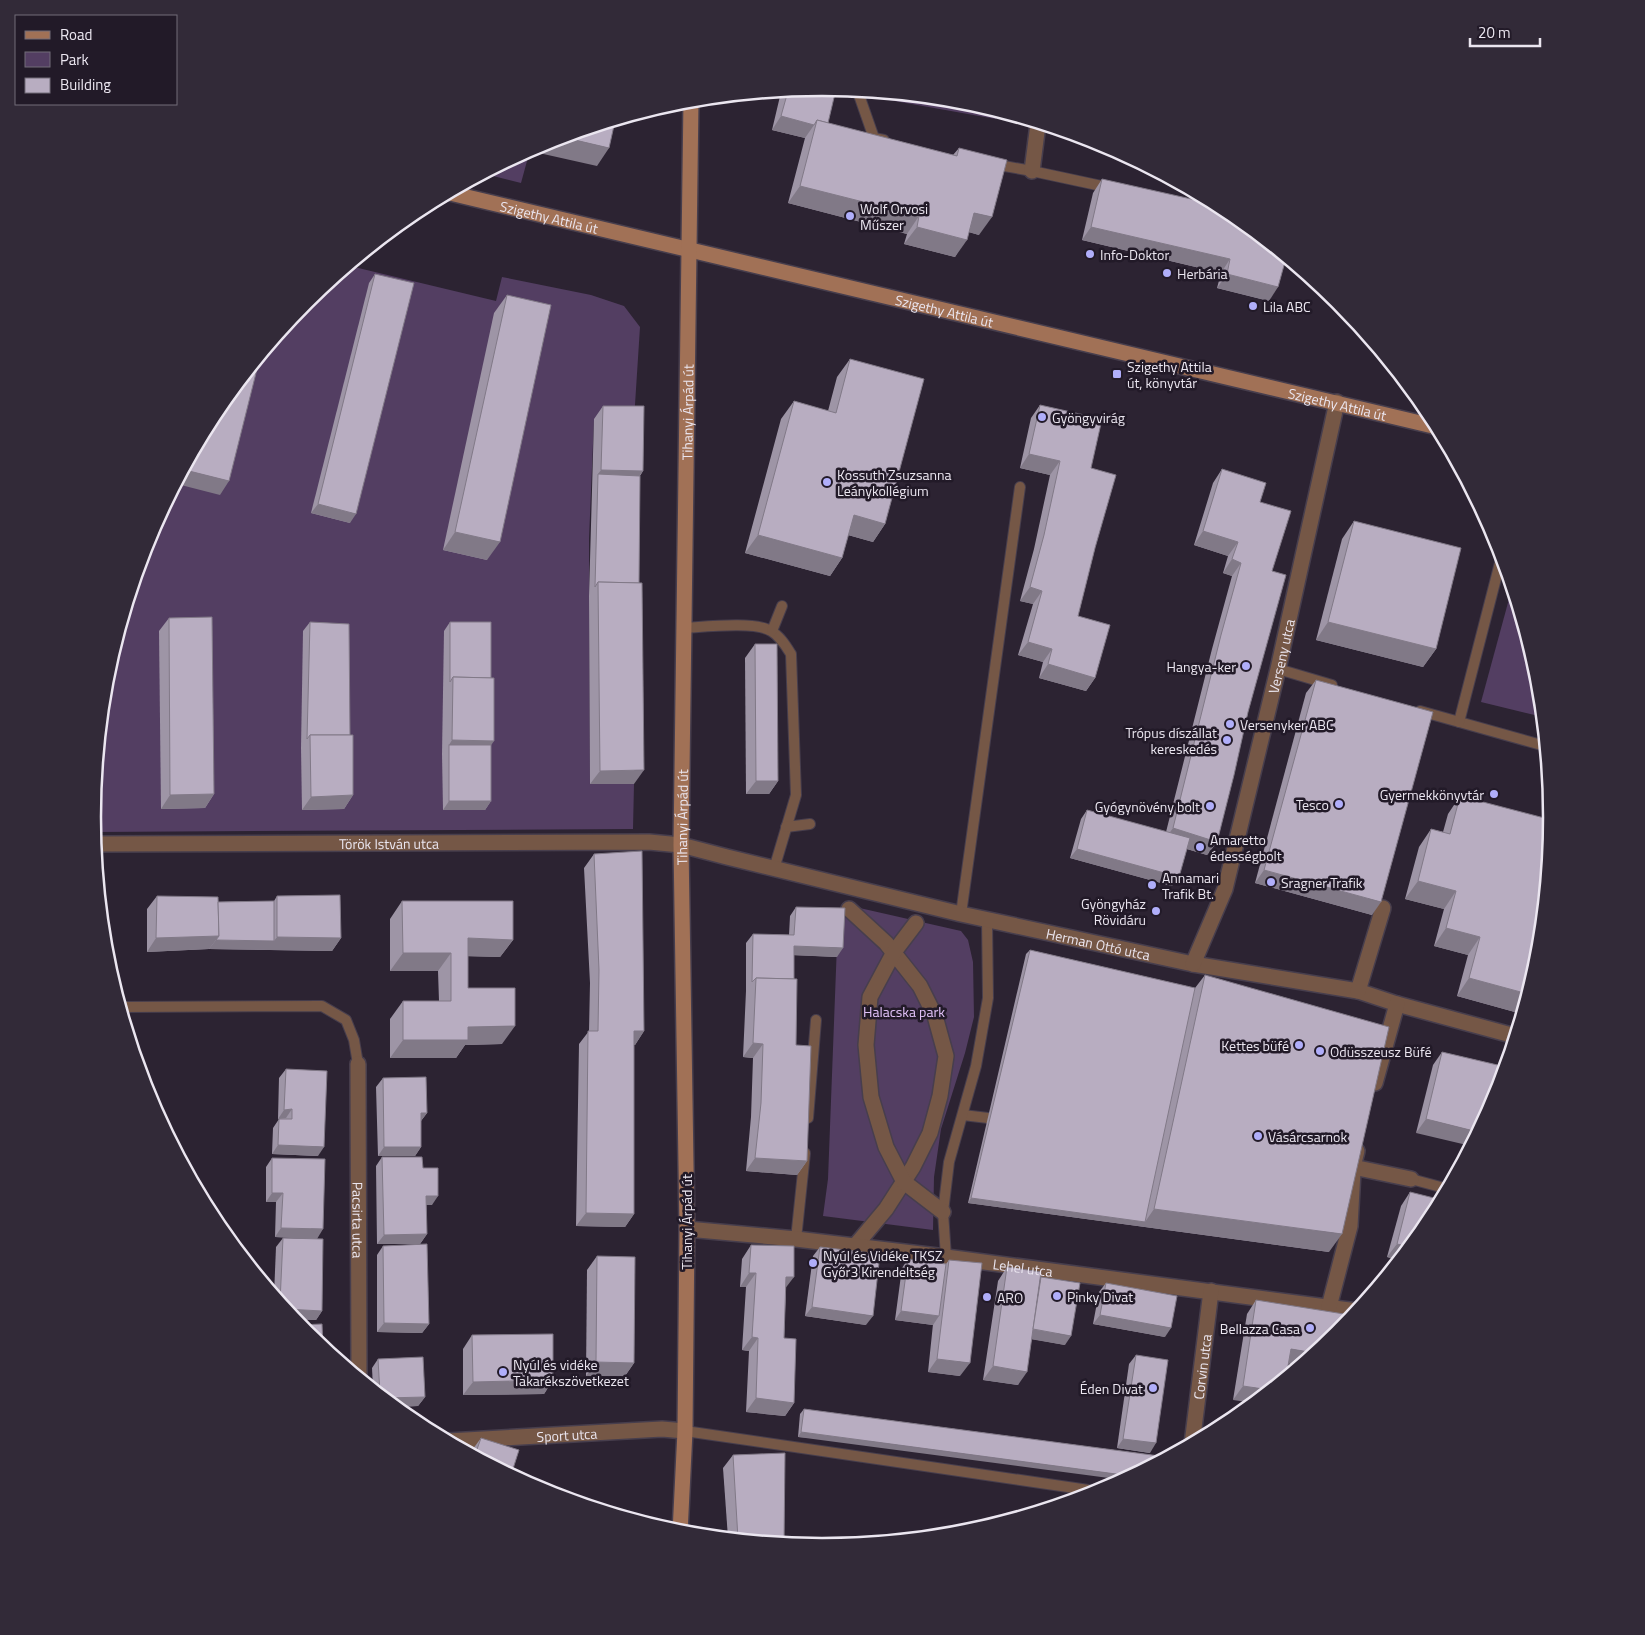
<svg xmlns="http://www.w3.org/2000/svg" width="1645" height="1635" viewBox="0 0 1645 1635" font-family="'Titillium Web',sans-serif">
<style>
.green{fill:#533e62}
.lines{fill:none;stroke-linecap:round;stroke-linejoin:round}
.lane-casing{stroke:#473e4d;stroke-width:12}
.street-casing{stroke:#473e4d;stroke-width:18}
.secondary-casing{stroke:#473e4d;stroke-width:18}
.lane{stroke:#755746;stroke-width:10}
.street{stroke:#755746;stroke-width:15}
.secondary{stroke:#a17156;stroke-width:15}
.wall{fill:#9e95a6}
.shaded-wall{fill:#817987}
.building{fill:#b8adc1;stroke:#817987}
.poi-dot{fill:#b0aefa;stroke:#221a28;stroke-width:2}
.labels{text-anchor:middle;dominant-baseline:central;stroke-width:5;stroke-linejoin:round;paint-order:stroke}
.poi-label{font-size:14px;fill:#ebe6f0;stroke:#221a28;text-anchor:start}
.street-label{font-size:14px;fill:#ebe6f0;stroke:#221a28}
.park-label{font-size:14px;fill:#e2c2f9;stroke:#221a28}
.rim{fill:none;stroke:#ebe6f0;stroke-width:2.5}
</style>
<rect width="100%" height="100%" fill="#2c2332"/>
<g class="green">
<polygon points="889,94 965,102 997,111 996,119 889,100"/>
<polygon points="530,150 521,183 485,174"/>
<polygon points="350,266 496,301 502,277 591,295 624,306 640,327 634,420 594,420 589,539 590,784 634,784 633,829 94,832 93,817 107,675 148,538 216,412 307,301"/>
<polygon points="1512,588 1539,675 1543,717 1481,702"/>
<polygon points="842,904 961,931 968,940 973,962 974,1017 965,1053 941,1129 934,1177 933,1230 823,1216 828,1179 838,918"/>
</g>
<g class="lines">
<defs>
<g id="lane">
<polyline points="860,91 859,95 874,138 884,140"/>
<polyline points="993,164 1032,171 1111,188"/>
<path d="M683,628C703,627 756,621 771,631C780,636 786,646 791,654L796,795L774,869"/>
<polyline points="772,631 782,606"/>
<polyline points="1278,669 1332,685"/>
<polyline points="1420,711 1545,746"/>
<polyline points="1459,722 1502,555"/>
<polyline points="786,827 810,824"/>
<polyline points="961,914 1020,487"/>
<polyline points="121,1007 322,1006 346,1020 354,1040 358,1064"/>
<polyline points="963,1115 988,1118"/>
<polyline points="808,1118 816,1020"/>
<polyline points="1411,1179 1448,1189"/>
<polyline points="796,1239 805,1153"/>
<polyline points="946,1257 943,1212 949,1162 976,1066 988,998 987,919"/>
<polyline points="685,1431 1102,1492"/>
</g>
<g id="street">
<polyline points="1032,171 1038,124"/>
<path id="s1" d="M95,844L649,842L681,845L727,857L961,914L1193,964L1358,991L1397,1004L1515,1036"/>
<polyline points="849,909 886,943 920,986 935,1016 946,1056 940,1096 930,1133 913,1167 886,1209 855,1246"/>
<polyline points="916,923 894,952 870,997 866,1045 871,1097 886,1147 904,1182 943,1212"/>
<path id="s2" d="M1193,964L1225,889L1278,669L1337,402"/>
<polyline points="1358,991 1383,908"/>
<path id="s3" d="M358,1064L359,1377"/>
<polyline points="1375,1083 1397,1004"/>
<polyline points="1357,1151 1353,1167 1411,1179"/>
<path id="s4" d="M687,1229L796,1239L946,1257L1357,1311"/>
<polyline points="1329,1307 1350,1226 1353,1171"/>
<path id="s5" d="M448,1441L662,1429L685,1431"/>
<path id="s6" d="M1192,1444L1211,1291"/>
</g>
<g id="secondary">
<path id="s7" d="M450,193L1437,427"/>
<path id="s8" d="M680,1533L685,1431L687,1229L681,845L691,100"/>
</g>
</defs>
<use href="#lane" class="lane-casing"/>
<use href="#street" class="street-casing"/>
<use href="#secondary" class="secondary-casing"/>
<use href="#lane" class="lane"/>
<use href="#street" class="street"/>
<use href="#secondary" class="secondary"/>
</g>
<g class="wall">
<polygon points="823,88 828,123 953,155 959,148 979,235 969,232 955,257 904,244 907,234 788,203 805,138 772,130 781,92"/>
<polygon points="1102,179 1285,262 1269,301 1217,288 1221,273 1082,240 1093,193"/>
<polygon points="375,274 350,523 311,513 369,283"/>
<polygon points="507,295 487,560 443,550 494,313"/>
<polygon points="850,359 885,524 873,542 848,535 842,558 830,576 745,553 781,419 794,401 828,411 837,377"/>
<polygon points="1040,405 1091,468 1095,548 1078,616 1095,678 1086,691 1039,678 1043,662 1018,655 1033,604 1020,601 1034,549 1050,475 1020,468 1031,418"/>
<polygon points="603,406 643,471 640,476 634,784 590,784 589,596 594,419"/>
<polygon points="1222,469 1260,502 1272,571 1248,712 1217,842 1207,855 1187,849 1172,886 1070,858 1081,819 1087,810 1166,832 1212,649 1232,576 1223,573 1228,556 1194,545 1213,483"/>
<polygon points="1354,521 1436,649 1423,667 1316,640 1342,539"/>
<polygon points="169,618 214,794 205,808 161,809 159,631"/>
<polygon points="310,622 350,735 353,795 344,809 302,810 301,748 303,631"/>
<polygon points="450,622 491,678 491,801 485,810 443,810 442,754 444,631"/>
<polygon points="755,644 778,781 769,794 746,794 745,658"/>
<polygon points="1316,680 1372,915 1255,883 1306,693"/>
<polygon points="1460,796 1541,902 1538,960 1522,1014 1457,996 1468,955 1434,946 1444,909 1405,899 1419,847 1431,829 1443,832 1448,814"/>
<polygon points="594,854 644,1031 635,1045 634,1045 634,1214 625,1227 576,1226 579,1044 589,1031 590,983 584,868"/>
<polygon points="157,896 218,902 274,901 277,896 341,938 332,951 209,949 147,952 147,909"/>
<polygon points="402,901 513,940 500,957 468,956 468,988 502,1044 465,1045 456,1058 390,1058 390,1019 403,1001 439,1001 438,971 390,971 390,919"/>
<polygon points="796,907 837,957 794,955 794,979 796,1045 807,1161 797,1175 746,1171 751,1117 753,1058 743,1057 746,991 746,943 753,934 789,935 790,916"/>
<polygon points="1030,950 1195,988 1205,975 1329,1252 968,1203 1026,954"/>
<polygon points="1442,1052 1506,1067 1416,1133 1433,1065"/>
<polygon points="286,1069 318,1156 272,1154 273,1128 279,1119 278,1119 279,1078"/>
<polygon points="383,1078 427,1113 421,1121 421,1147 415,1156 378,1156 376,1087"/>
<polygon points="382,1157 423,1168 432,1205 426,1205 427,1234 420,1244 377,1244 376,1166"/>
<polygon points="272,1158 317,1239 275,1237 276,1202 266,1202 266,1167"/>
<polygon points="1410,1192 1429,1223 1399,1260 1387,1257 1401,1206"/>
<polygon points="283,1238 322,1311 316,1320 294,1319 274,1295 276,1247"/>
<polygon points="751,1245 786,1288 784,1338 794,1403 785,1416 746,1412 749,1351 742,1350 746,1287 740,1287 742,1259"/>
<polygon points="383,1246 429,1324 422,1333 377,1332 377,1255"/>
<polygon points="820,1247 866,1325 805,1316 813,1256"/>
<polygon points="597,1256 634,1363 625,1376 586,1376 587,1270"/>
<polygon points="908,1259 946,1264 949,1260 960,1376 928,1372 933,1324 933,1325 895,1320 902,1268"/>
<polygon points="1007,1267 1065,1345 1032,1339 1018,1385 983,1380 998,1281"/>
<polygon points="1106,1283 1165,1337 1093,1324 1099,1292"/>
<polygon points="1256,1300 1288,1364 1233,1400 1247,1314"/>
<polygon points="472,1335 553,1380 544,1394 463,1395 463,1349"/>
<polygon points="1136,1355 1150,1453 1117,1448 1129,1364"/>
<polygon points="378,1359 425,1397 418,1406 395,1407 373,1388 372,1368"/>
<polygon points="804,1409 1167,1457 798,1437 800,1414"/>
<polygon points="1238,1409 1246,1410 1231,1422 1231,1418"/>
<polygon points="481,1438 511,1475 470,1453"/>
<polygon points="733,1455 784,1544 728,1538 723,1468"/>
</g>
<g class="shaded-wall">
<polygon points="781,116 814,125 805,138 772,130"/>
<polygon points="562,137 609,148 597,166 530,151 543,143"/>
<polygon points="800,186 919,216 907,234 788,203"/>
<polygon points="974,213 992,217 979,235 961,230"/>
<polygon points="917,227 967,240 955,257 904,244"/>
<polygon points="1091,227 1230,259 1221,273 1082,240"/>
<polygon points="1283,255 1293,264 1279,260"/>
<polygon points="1227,274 1278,287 1269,301 1217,288"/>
<polygon points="1029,454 1060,461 1050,475 1020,468"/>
<polygon points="185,470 229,481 220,495 177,484"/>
<polygon points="601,470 643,471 633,485 598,474"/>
<polygon points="318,504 356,514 350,523 311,513"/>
<polygon points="854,515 885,524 873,542 841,533"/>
<polygon points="1203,531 1238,542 1228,556 1194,545"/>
<polygon points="455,532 500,542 487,560 443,550"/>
<polygon points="758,535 842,558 830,576 745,553"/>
<polygon points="1232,559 1241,563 1232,576 1223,573"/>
<polygon points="1030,587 1042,591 1033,604 1020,601"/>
<polygon points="1328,622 1436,649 1423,667 1316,640"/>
<polygon points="1028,642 1052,649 1043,662 1018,655"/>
<polygon points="1048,664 1095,678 1086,691 1039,678"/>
<polygon points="452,740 494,741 485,754 449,745"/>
<polygon points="644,770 634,784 590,784 600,771"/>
<polygon points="756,781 778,781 769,794 746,794"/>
<polygon points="214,794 205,808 161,809 170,795"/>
<polygon points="353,795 344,809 302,810 311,797"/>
<polygon points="449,801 491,801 485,810 443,810"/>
<polygon points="1173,828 1217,842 1207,855 1163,842"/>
<polygon points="1077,849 1179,877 1172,886 1070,858"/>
<polygon points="1264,870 1381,902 1372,915 1255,883"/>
<polygon points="1418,881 1456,891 1444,909 1405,899"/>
<polygon points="1446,928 1480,937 1468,955 1434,946"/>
<polygon points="219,936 209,949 147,952 156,938"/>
<polygon points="277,937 341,938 332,951 209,949 216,940 274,941"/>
<polygon points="468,938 513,940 500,957 455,956"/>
<polygon points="794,946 843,948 837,957 788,955"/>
<polygon points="403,953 451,953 438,971 390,971"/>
<polygon points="1469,978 1528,994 1522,1014 1457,996"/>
<polygon points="515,1026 502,1044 465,1045 456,1058 390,1058 403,1040 468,1027"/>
<polygon points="634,1031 644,1031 635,1045 624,1045"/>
<polygon points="753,1043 763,1044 753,1058 743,1057"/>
<polygon points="292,1109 286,1118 278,1119 284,1110"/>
<polygon points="421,1113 427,1113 420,1122"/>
<polygon points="1426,1119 1478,1132 1471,1146 1416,1133"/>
<polygon points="278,1145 324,1147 318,1156 272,1154"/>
<polygon points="384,1147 421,1147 415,1156 378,1156"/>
<polygon points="755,1158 807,1161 797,1175 746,1171"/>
<polygon points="272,1193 283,1193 276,1202 266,1202"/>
<polygon points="426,1196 438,1196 432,1205 420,1205"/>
<polygon points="971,1198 1145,1222 1154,1209 1342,1234 1329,1252 968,1203"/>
<polygon points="586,1213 634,1214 625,1227 576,1226"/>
<polygon points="281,1228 323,1229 317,1239 275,1237"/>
<polygon points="427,1234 420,1244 377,1244 384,1235"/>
<polygon points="1397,1244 1410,1247 1399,1260 1387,1257"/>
<polygon points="749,1273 756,1273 746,1287 740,1287"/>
<polygon points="786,1277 794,1277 784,1290"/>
<polygon points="812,1307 873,1316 866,1325 805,1316"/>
<polygon points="286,1309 322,1311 316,1320 294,1319"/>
<polygon points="901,1311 939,1316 933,1325 895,1320"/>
<polygon points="1100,1315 1171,1328 1165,1337 1093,1324"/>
<polygon points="384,1323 429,1324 422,1333 377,1332"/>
<polygon points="1031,1329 1071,1336 1065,1345 1024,1338"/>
<polygon points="752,1337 758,1338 749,1351 742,1350"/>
<polygon points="1291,1349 1315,1353 1300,1366 1281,1362"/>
<polygon points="937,1359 970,1363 960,1376 928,1372"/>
<polygon points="596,1362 634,1363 625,1376 586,1376"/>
<polygon points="993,1366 1027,1372 1018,1385 983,1380"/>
<polygon points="553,1380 544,1394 463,1395 473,1382"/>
<polygon points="1243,1386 1270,1390 1254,1403 1233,1400"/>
<polygon points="425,1397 418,1406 395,1407 385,1398"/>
<polygon points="756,1398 794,1403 785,1416 746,1412"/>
<polygon points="801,1432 1131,1476 1124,1480 798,1437"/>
<polygon points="1123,1439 1156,1443 1150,1453 1117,1448"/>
</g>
<g class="building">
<polygon points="823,88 836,89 828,123 817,120 814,125 781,116 788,91"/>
<polygon points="817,120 957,156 959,148 1007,160 992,217 974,213 967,240 917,227 919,216 800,186"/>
<polygon points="615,121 609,148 562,137"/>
<polygon points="1102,179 1218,205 1228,211 1286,258 1278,287 1227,274 1230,259 1091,227"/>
<polygon points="375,274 414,283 356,514 318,504"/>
<polygon points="507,295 551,305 500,542 455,532"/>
<polygon points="850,359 924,379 885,524 854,515 842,558 758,535 794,401 836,413"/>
<polygon points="257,361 259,361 229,481 185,470 216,412"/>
<polygon points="1040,405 1102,419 1091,468 1116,475 1095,548 1078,616 1110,625 1095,678 1048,664 1052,649 1028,642 1042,591 1030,587 1044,535 1060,461 1029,454"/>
<polygon points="603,406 644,406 643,471 601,470"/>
<polygon points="1222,469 1266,483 1260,502 1291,511 1272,571 1286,575 1248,712 1234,775 1217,842 1173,828 1221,635 1241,563 1232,559 1238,542 1203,531"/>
<polygon points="598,474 640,476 639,583 598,582 595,587"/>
<polygon points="1354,521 1461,548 1436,649 1328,622"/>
<polygon points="598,582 642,583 644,770 600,771"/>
<polygon points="212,617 214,794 170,795 169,618"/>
<polygon points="310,622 349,624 350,735 310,735 307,739"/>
<polygon points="450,622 491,622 491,678 453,677 450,682"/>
<polygon points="755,644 777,644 778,781 756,781"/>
<polygon points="453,677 494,678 494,741 452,740"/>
<polygon points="1316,680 1433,712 1381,902 1264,870"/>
<polygon points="310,735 353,735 353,795 311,797"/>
<rect x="449" y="745" width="42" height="56"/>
<polygon points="1460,796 1552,820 1546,883 1541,902 1544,903 1538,960 1528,994 1469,978 1480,937 1446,928 1456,891 1418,881 1431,829 1450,834"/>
<polygon points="1087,810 1190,838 1179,877 1077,849"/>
<polygon points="642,851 644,1031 634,1031 634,1214 586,1213 588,1031 598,1031 599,970 594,854"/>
<polygon points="340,895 341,938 277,937 277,896"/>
<polygon points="157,896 218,897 219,936 156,938"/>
<polygon points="274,901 274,941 216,940 219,936 218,902"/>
<polygon points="402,901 513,901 513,940 468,938 468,988 515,988 515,1026 468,1027 468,1040 403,1040 403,1001 451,1001 451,953 403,953"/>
<polygon points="796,907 845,908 843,948 794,946 794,979 756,978 752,982 753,934 794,935"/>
<polygon points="1030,950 1195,988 1145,1222 971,1198"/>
<polygon points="1205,975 1389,1027 1342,1234 1154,1209"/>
<polygon points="756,978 797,979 796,1045 811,1046 807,1161 755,1158 761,1103 763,1044 753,1043"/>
<polygon points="1442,1052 1506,1067 1497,1097 1478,1132 1426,1119"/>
<polygon points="286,1069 327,1071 324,1147 278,1145 279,1119 292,1119 292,1109 284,1110"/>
<polygon points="426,1077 427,1113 421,1113 421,1147 384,1147 383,1078"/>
<polygon points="382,1157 422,1157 423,1168 438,1168 438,1196 426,1196 427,1234 384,1235"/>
<polygon points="272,1158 325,1159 323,1229 281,1228 283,1193 272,1193"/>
<polygon points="1410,1192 1442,1200 1429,1223 1410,1247 1397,1244"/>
<polygon points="283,1238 323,1239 322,1311 286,1309 280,1302"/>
<polygon points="427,1244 429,1324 384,1323 383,1246"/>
<polygon points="751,1245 794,1246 794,1277 786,1277 784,1338 796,1339 794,1403 756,1398 758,1338 752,1337 756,1273 749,1273"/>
<polygon points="820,1247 880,1254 873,1316 812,1307"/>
<polygon points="597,1256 635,1257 634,1363 596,1362"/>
<polygon points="908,1259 946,1264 939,1316 901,1311"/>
<polygon points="949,1260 982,1263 970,1363 937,1359"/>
<polygon points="1007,1267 1041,1272 1027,1372 993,1366"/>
<polygon points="1041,1277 1080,1283 1071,1336 1033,1329"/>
<polygon points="1106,1283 1177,1296 1171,1328 1100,1315"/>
<polygon points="1256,1300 1344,1314 1342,1330 1338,1334 1315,1353 1291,1349 1286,1377 1270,1390 1243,1386"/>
<polygon points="322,1324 323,1347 306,1333 299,1325"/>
<polygon points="553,1334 553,1380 473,1382 472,1335"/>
<polygon points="1136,1355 1168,1360 1156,1443 1123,1439"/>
<polygon points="423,1357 425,1397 385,1398 380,1394 378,1359"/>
<polygon points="804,1409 1167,1457 1131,1476 801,1432"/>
<polygon points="1238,1409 1246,1410 1237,1417"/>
<polygon points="481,1438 519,1450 511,1475 475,1455"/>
<polygon points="785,1453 784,1544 738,1539 733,1455"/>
</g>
<g class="poi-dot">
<circle cx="850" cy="216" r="5"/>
<circle cx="1090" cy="254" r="5"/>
<circle cx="1167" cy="273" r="5"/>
<circle cx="1253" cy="306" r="5"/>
<rect x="1112" y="369" width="10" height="10" rx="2.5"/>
<circle cx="1042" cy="417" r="5"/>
<circle cx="827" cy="482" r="5"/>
<circle cx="1246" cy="666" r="5"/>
<circle cx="1230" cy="724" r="5"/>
<circle cx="1227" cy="740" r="5"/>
<circle cx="1494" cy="794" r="5"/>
<circle cx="1339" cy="804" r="5"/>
<circle cx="1210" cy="806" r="5"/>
<circle cx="1200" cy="847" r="5"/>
<circle cx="1271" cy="882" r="5"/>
<circle cx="1152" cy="885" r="5"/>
<circle cx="1156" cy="911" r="5"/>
<circle cx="1299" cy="1045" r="5"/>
<circle cx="1320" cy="1051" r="5"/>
<circle cx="1258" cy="1136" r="5"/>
<circle cx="813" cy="1263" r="5"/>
<circle cx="1057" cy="1296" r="5"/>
<circle cx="987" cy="1297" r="5"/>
<circle cx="1310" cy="1328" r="5"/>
<circle cx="503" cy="1372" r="5"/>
<circle cx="1153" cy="1388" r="5"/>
</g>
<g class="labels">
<g class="poi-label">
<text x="860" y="208">Wolf Orvosi<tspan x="860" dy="16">Műszer</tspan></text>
<text x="1100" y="254">Info-Doktor</text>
<text x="1177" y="273">Herbária</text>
<text x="1263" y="306">Lila ABC</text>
<text x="1127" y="366">Szigethy Attila<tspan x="1127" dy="16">út, könyvtár</tspan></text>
<text x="1052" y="417">Gyöngyvirág</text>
<text x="837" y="474">Kossuth Zsuzsanna<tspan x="837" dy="16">Leánykollégium</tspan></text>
<text x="1236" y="666" text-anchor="end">Hangya-ker</text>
<text x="1240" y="724">Versenyker ABC</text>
<text x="1217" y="732" text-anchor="end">Trópus díszállat<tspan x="1217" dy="16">kereskedés</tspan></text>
<text x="1484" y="794" text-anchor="end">Gyermekkönyvtár</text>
<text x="1329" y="804" text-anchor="end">Tesco</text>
<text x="1200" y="806" text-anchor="end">Gyógynövény bolt</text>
<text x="1210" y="839">Amaretto<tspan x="1210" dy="16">édességbolt</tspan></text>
<text x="1162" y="877">Annamari<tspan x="1162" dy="16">Trafik Bt.</tspan></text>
<text x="1281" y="882">Sragner Trafik</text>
<text x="1146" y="903" text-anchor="end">Gyöngyház<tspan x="1146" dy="16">Rövidáru</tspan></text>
<text x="1289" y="1045" text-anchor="end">Kettes büfé</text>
<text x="1330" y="1051">Odüsszeusz Büfé</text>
<text x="1268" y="1136">Vásárcsarnok</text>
<text x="823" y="1255">Nyúl és Vidéke TKSZ<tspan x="823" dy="16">Győr3 Kirendeltség</tspan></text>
<text x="1067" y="1296">Pinky Divat</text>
<text x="997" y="1297">ARO</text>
<text x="1300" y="1328" text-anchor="end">Bellazza Casa</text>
<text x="513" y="1364">Nyúl és vidéke<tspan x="513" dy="16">Takarékszövetkezet</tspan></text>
<text x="1143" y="1388" text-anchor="end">Éden Divat</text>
</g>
<g class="street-label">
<text stroke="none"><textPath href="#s7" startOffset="102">Szigethy Attila út</textPath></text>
<text stroke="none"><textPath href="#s7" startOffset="508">Szigethy Attila út</textPath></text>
<text stroke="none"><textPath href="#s7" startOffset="912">Szigethy Attila út</textPath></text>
<text stroke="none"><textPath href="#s8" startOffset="1121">Tihanyi Árpád út</textPath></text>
<text stroke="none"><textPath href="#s2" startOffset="321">Verseny utca</textPath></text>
<text stroke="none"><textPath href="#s8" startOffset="716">Tihanyi Árpád út</textPath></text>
<text stroke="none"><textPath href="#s1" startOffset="294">Török István utca</textPath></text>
<text stroke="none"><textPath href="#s1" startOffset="1015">Herman Ottó utca</textPath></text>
<text stroke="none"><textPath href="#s3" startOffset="156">Pacsirta utca</textPath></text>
<text transform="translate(686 1222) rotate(-90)">Tihanyi Árpád út</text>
<text stroke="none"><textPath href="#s4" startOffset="338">Lehel utca</textPath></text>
<text stroke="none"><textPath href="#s6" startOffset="78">Corvin utca</textPath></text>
<text stroke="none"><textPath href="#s5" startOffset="119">Sport utca</textPath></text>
</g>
<g class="park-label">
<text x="904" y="1011">Halacska park</text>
</g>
</g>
<path d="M0 0H1645V1635H0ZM101 817a721 721 0 1 1 1442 0a721 721 0 1 1-1442 0Z" fill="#322a38" fill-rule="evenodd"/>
<path class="rim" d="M101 817a721 721 0 1 1 1442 0a721 721 0 1 1-1442 0Z"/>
<rect x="15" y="15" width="162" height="90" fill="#221a28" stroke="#726c78"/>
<rect x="25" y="31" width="25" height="8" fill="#a17156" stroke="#726c78"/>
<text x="60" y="40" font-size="15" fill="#ebe6f0">Road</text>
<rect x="25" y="52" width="25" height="15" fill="#533e62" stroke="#726c78"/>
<text x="60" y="65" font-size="15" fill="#ebe6f0">Park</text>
<rect x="25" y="78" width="25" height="15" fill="#b8adc1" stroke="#726c78"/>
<text x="60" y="90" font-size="15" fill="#ebe6f0">Building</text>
<path d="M1470 38v8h70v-8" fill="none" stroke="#ebe6f0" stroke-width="2.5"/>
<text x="1478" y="38" font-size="15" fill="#ebe6f0" stroke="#221a28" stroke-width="4" paint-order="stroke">20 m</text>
</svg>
